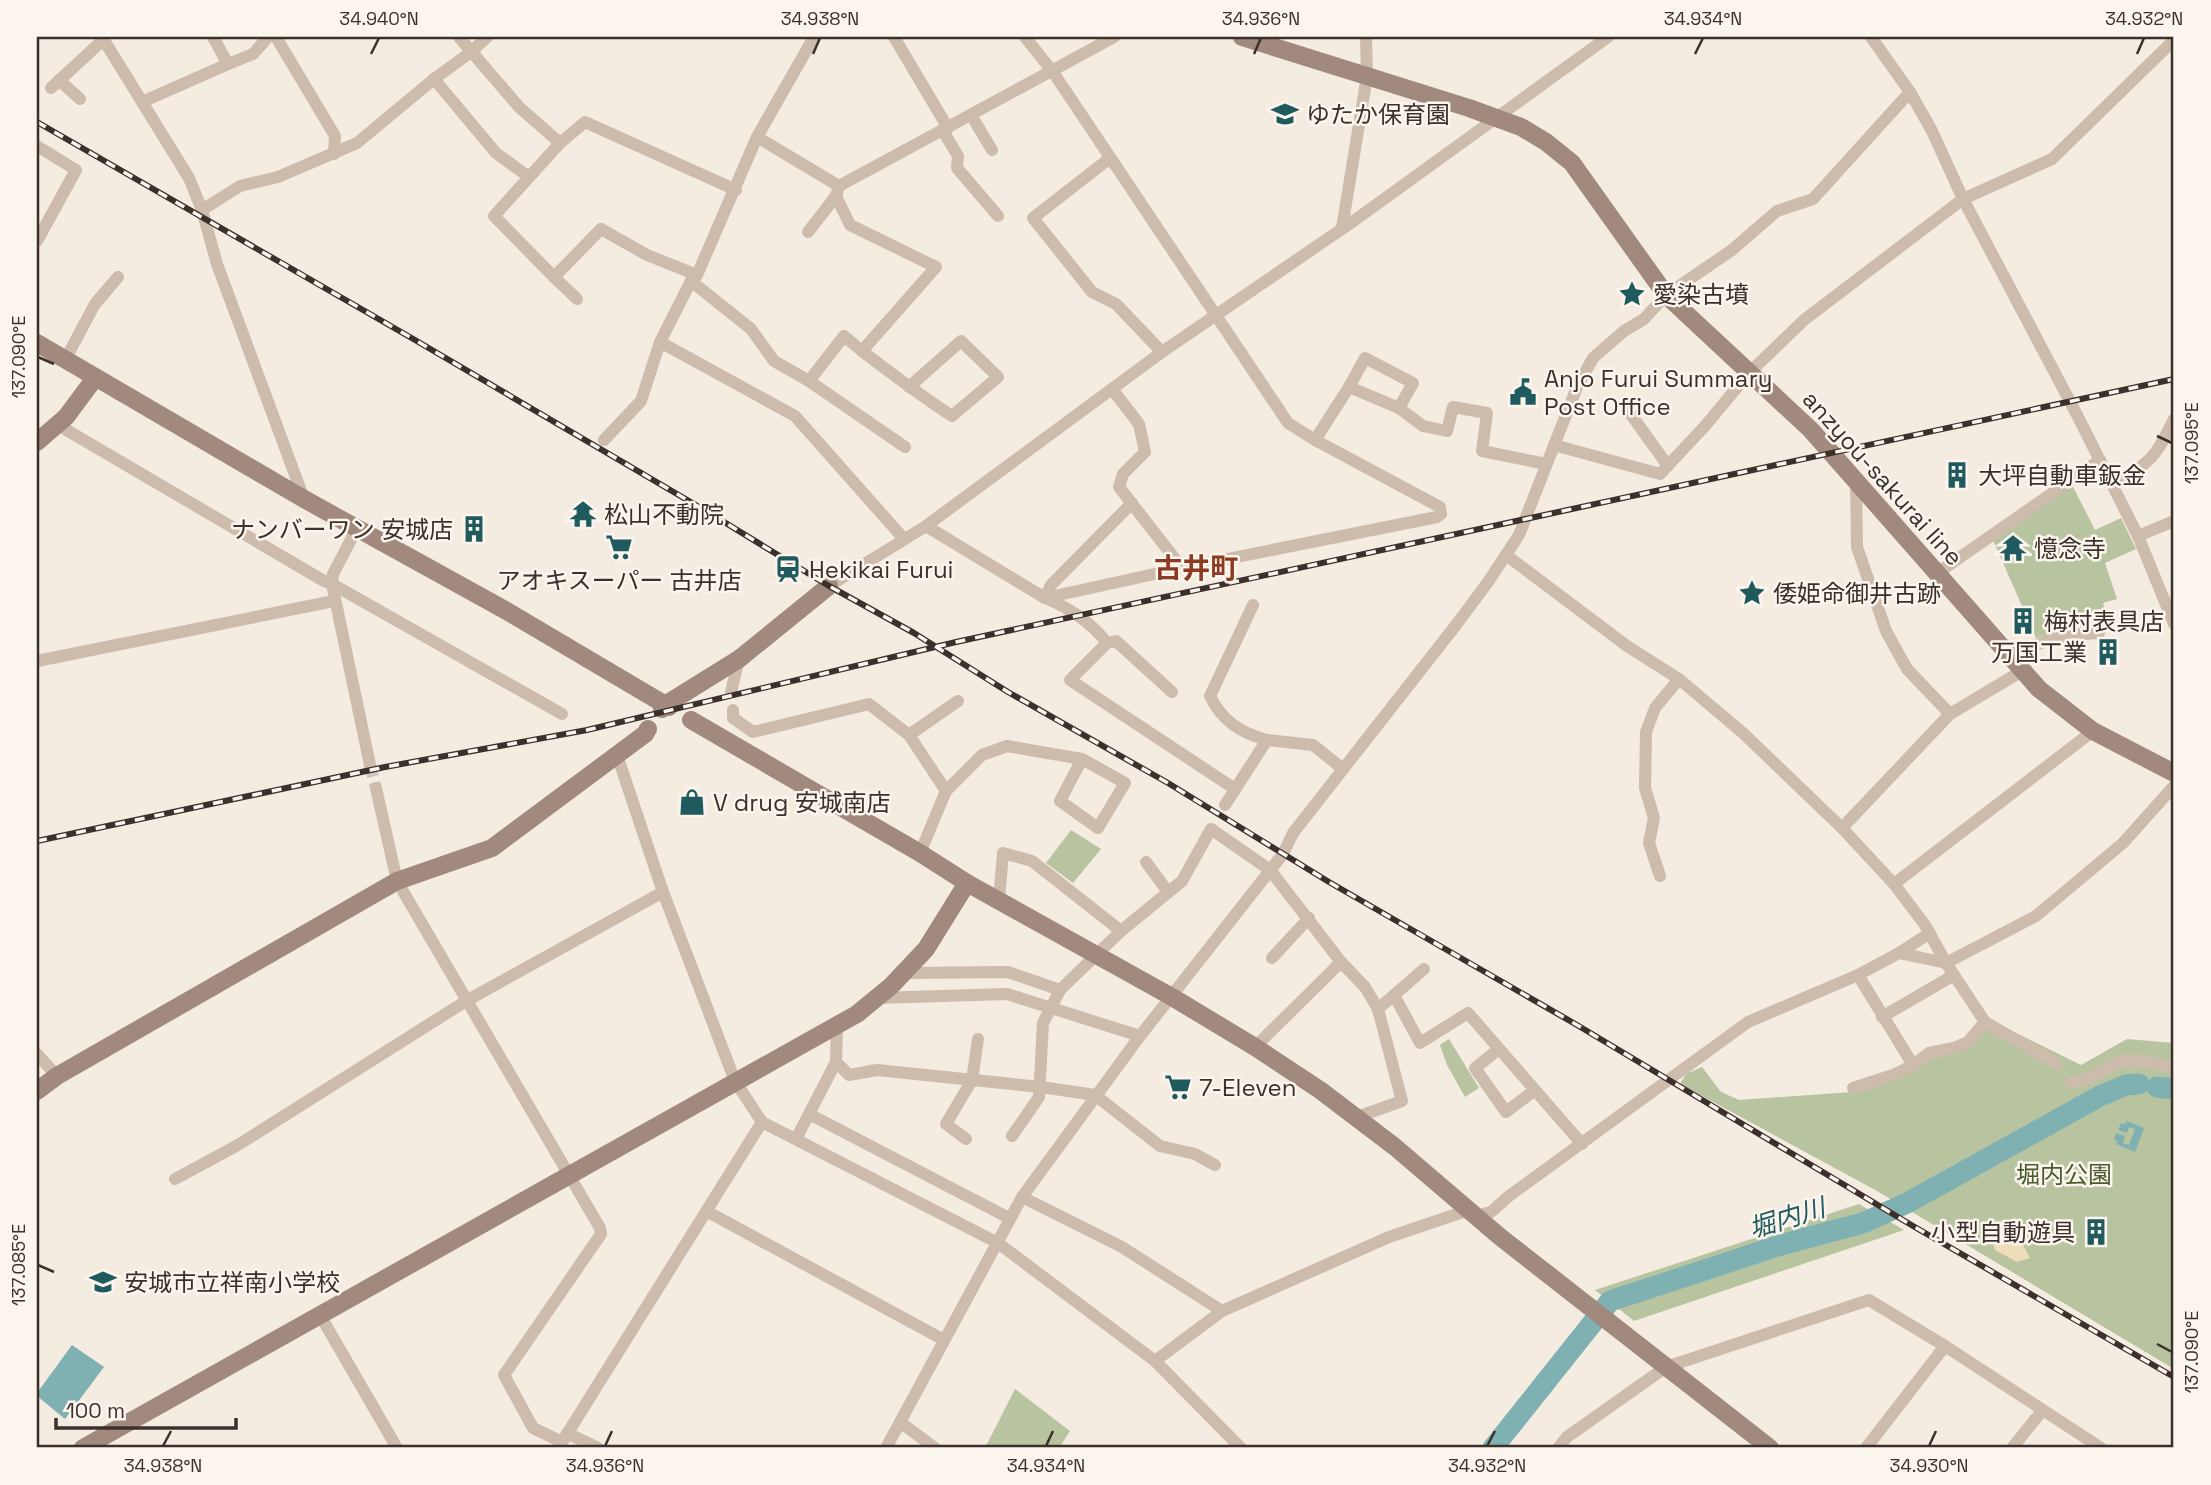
<svg xmlns="http://www.w3.org/2000/svg" width="2211" height="1485" viewBox="0 0 2211 1485" font-family="'Space Grotesk','Noto Sans JP',sans-serif">
<style>
.green{fill:#b8c4a0}
.sand{fill:#efdcb8}
.water{fill:#7fb0b2}
.lines{fill:none;stroke-linecap:round;stroke-linejoin:round}
.river{stroke:#7fb0b2;stroke-width:21}
.street-tunnel{stroke:#cfc6bd;stroke-width:12;stroke-dasharray:12 6;stroke-linecap:butt}
.street{stroke:#cdbbac;stroke-width:12}
.secondary{stroke:#a18a7d;stroke-width:18}
.rail-casing{stroke:#3b302b;stroke-width:6}
.rail{stroke:#fbf5ee;stroke-width:3.5;stroke-dasharray:10;stroke-linecap:butt}
.ticks{fill:none;stroke:#3b302b;stroke-width:2.5}
.labels{text-anchor:middle;dominant-baseline:central;stroke-width:5;stroke-linejoin:round;paint-order:stroke}
.poi-label{font-size:24px;fill:#3b302b;stroke:#fbf5ee;text-anchor:start}
.street-label{font-size:24px;fill:#3b302b;stroke:#fbf5ee}
.park-label{font-size:24px;fill:#4a5a2e;stroke:#fbf5ee}
.water-label{font-size:26px;font-style:italic;fill:#1f5a5e;stroke:#fbf5ee}
.quarter-label{font-size:28px;font-weight:bold;fill:#8c3b22;stroke:#fbf5ee}
.neatline{fill:none;stroke:#3b302b;stroke-width:2.5}
.ticks-label{font-size:18px;text-anchor:middle;fill:#3b302b}
</style>
<rect width="100%" height="100%" fill="#f4ebe1"/>
<g class="green">
<polygon points="2072,485 2095,530 2121,518 2136,549 2105,563 2117,599 2103,603 2110,628 2072,626 2036,638 1993,540"/>
<polygon points="1071,830 1101,849 1073,883 1046,863"/>
<polygon points="1992,1021 2081,1065 2127,1039 2174,1043 2174,1369 1877,1191 1680,1084 1686,1074 1702,1067 1721,1092 1739,1100 1852,1092 1929,1054 1964,1048"/>
<polygon points="1449,1039 1479,1088 1465,1097 1447,1065 1440,1045"/>
<polygon points="1859,1204 1904,1230 1634,1321 1595,1290"/>
<polygon points="1015,1389 1070,1431 1059,1448 985,1448"/>
</g>
<polygon class="sand" points="2011,1223 2030,1258 2017,1262 1995,1250 1991,1239"/>
<g class="water">
<polygon points="2127,1121 2144,1128 2135,1152 2116,1144 2117,1141 2114,1139 2116,1133 2125,1136 2123,1143 2129,1145 2135,1129 2129,1127 2127,1133 2118,1130 2121,1123 2125,1124"/>
<polygon points="72,1345 104,1367 65,1419 37,1396 37,1393"/>
</g>
<g class="lines">
<g class="river">
<polyline points="2157,1087 2174,1089"/>
<polyline points="1493,1448 1610,1301 1784,1244 1863,1223 1907,1203 2100,1096 2126,1085 2139,1084"/>
</g>
<polyline class="street-tunnel" points="370,765 376,788"/>
<g class="street">
<polyline points="102,37 189,178 202,210 217,264 304,499"/>
<polyline points="276,37 335,136 334,154"/>
<polyline points="459,37 519,107 560,143 585,122 736,190"/>
<polyline points="894,37 948,128"/>
<polyline points="1871,37 1910,92 1932,131 1963,199 2076,413 2138,536 2174,624"/>
<polyline points="228,64 253,54 268,37"/>
<polyline points="434,79 496,153 529,177"/>
<polyline points="59,80 80,99"/>
<polyline points="51,88 104,39"/>
<polyline points="142,102 228,64 213,37"/>
<polyline points="971,115 992,150"/>
<polyline points="943,131 958,156 957,168 998,216"/>
<polyline points="757,137 839,186 1114,37"/>
<polyline points="560,143 494,216 554,277 601,229 647,255 697,275"/>
<polyline points="37,146 76,170 37,241"/>
<polyline points="1110,158 1033,218 1092,292 1116,304 1162,352"/>
<path d="M839,186L836,196L850,225L936,267L862,351C892,374 921,396 952,416L998,377L961,341L909,387"/>
<polyline points="202,210 240,186 278,177 357,143 434,79 471,52 487,37"/>
<polyline points="1342,228 1367,76 1366,37"/>
<polyline points="808,232 836,196"/>
<polyline points="554,277 577,299"/>
<polyline points="691,281 751,329 774,361 809,381 905,447"/>
<polyline points="660,342 795,416 904,539"/>
<polyline points="65,360 95,304 118,277"/>
<polyline points="809,381 844,336 862,351"/>
<polyline points="1349,387 1399,408 1423,426 1447,431 1453,407 1487,413 1482,451 1546,464"/>
<polyline points="1112,389 1139,424 1145,452 1123,474 1119,487 1182,568"/>
<polyline points="1627,409 1668,466"/>
<polyline points="58,425 324,581 332,584 562,714"/>
<polyline points="604,440 641,401 660,342 691,281 697,275 757,137 814,37"/>
<polyline points="1315,440 1349,387 1365,358 1413,383 1399,408"/>
<polyline points="1554,445 1660,474 1705,426 1749,373 1804,320 1963,199 2052,159 2174,40"/>
<polyline points="1856,481 1857,547 1886,631 1907,669 1950,714"/>
<path d="M2115,483C2152,462 2156,456 2174,419"/>
<polyline points="926,526 1045,598 1182,568 1437,517 1441,514 1440,507 1315,440 1288,423 1053,72 1025,37"/>
<polyline points="357,528 333,574 332,584 370,765"/>
<polyline points="2138,536 2174,521"/>
<polyline points="1506,555 1627,646 1679,679 1743,733 1842,828 1894,884 1925,925 1946,963 1985,1022 2057,1064"/>
<polyline points="1936,574 2100,460"/>
<polyline points="829,586 926,526 1162,352 1355,220 1608,37"/>
<path d="M1253,605L1210,696C1222,721 1241,733 1267,740"/>
<path d="M1107,643C1092,623 1068,607 1045,598L1051,585L1132,503"/>
<path d="M2011,658C2045,638 2060,635 2099,633"/>
<polyline points="37,661 334,601"/>
<polyline points="731,692 739,659"/>
<polyline points="1172,692 1116,641 1107,643 1070,680 1235,789"/>
<polyline points="733,710 733,718 753,732 869,704 909,735 946,791 920,853"/>
<polyline points="909,735 958,701"/>
<polyline points="617,755 663,892 735,1081 762,1122 998,1243 1155,1361 1241,1448"/>
<polyline points="376,788 397,881 600,1228 601,1234 504,1375 533,1428 562,1442 762,1122"/>
<polyline points="946,791 982,755 1007,746 1082,759 1125,783 1098,828 1060,801 1082,759"/>
<polyline points="1225,805 1267,740 1313,745 1343,769"/>
<polyline points="1842,828 1950,714 2022,671"/>
<polyline points="1146,862 1168,892"/>
<polyline points="1660,876 1649,843 1654,818 1645,788 1646,732 1655,708 1679,679"/>
<polyline points="1894,884 2093,731"/>
<polyline points="999,899 1003,853 1032,861 1121,931"/>
<polyline points="1899,953 1930,933"/>
<polyline points="1272,958 1309,918"/>
<polyline points="903,973 1008,972 1060,990"/>
<polyline points="1858,975 1913,1065"/>
<polyline points="1394,995 1420,1043 1468,1013 1582,1144"/>
<polyline points="877,998 1007,994 1140,1036"/>
<polyline points="1378,1009 1424,969"/>
<polyline points="1882,1017 1954,975"/>
<polyline points="1255,1047 1341,962"/>
<polyline points="1499,1049 1475,1068 1506,1112 1535,1090"/>
<polyline points="37,1054 57,1076"/>
<polyline points="836,1062 849,1075 877,1070 1041,1087 1095,1095 1160,1146 1195,1154 1215,1165"/>
<path d="M2071,1082C2092,1082 2105,1066 2123,1061C2138,1058 2159,1065 2174,1067"/>
<polyline points="1853,1088 1893,1075 1913,1065 1929,1053 1954,1048 1968,1042 1985,1022"/>
<polyline points="809,1114 1009,1218"/>
<polyline points="1012,1136 1039,1097 1043,1023 1060,990 1121,931 1182,881 1211,829 1270,870 1341,962 1365,987 1378,1009 1402,1101 1357,1117"/>
<polyline points="796,1139 836,1062 837,1025"/>
<polyline points="966,1139 946,1124 972,1080 978,1039"/>
<polyline points="175,1179 238,1145 466,1001 663,892"/>
<polyline points="1022,1197 1122,1247 1222,1311"/>
<polyline points="708,1212 944,1340"/>
<polyline points="1476,1216 1491,1212 1509,1196 1748,1022 1858,975 1899,953 1946,963 2036,916 2123,843 2174,786"/>
<polyline points="320,1315 397,1448"/>
<polyline points="1155,1361 1222,1311 1389,1237 1469,1210"/>
<polyline points="900,1422 935,1448"/>
<polyline points="567,1433 598,1448"/>
<polyline points="886,1448 1022,1197 1140,1036 1283,854 1293,833 1456,625 1488,582 1519,535 1577,387 1593,358 1624,331 1644,319 1666,295 1732,250 1777,211 1813,199 1910,92"/>
<polyline points="1558,1448 1567,1437 1666,1367 1869,1300 1945,1346 2101,1448"/>
<polyline points="1866,1448 1945,1346"/>
<polyline points="2012,1448 2042,1411"/>
</g>
<g class="secondary">
<polyline points="1242,37 1469,108 1521,127 1546,142 1572,163 1666,295 1811,430 2039,689 2093,731 2174,773"/>
<polyline points="37,343 304,499 505,610 669,707"/>
<polyline points="37,442 66,417 95,378"/>
<polyline points="662,709 665,705 739,659 829,586"/>
<polyline points="691,720 920,853 967,883 1172,997 1255,1047 1320,1090 1395,1147 1499,1236 1770,1448"/>
<polyline points="37,1091 57,1076 397,881 492,848 645,734 648,729"/>
<polyline points="83,1448 857,1014 891,986 926,949 967,883"/>
</g>
<defs>
<g id="rail">
<polyline points="37,122 415,340 706,511 829,586 914,633 1008,692 1168,783 1329,882 1577,1025 1913,1226 2174,1377"/>
<polyline points="37,841 385,767 587,730 956,642 2174,379"/>
</g>
</defs>
<use href="#rail" class="rail-casing"/>
<use href="#rail" class="rail"/>
</g>
<path class="ticks" d="M371,54L379,38M813,54L820,38M1254,54L1261,38M1695,54L1703,38M2137,54L2144,38M38,357L54,364M2157,436L2172,443M38,1265L54,1272M2157,1344L2172,1352M163,1446L171,1431M605,1446L612,1431M1046,1446L1053,1431M1487,1446L1495,1431M1929,1446L1936,1431"/>
<defs>
<symbol id="school-bare" viewBox="-9 -9 18 18"><path d="M0-5L7-2L0 1L-7-2ZM-4 1L0 2.5L4 1V4Q0 6-4 4Z" fill="#1f5a5e" stroke="#fbf5ee" stroke-width="2.5" paint-order="stroke"/></symbol>
<symbol id="sight-bare" viewBox="-9 -9 18 18"><path d="M0-6L1.8-2.2L6-1.7L2.9 1.2L3.7 5.4L0 3.3L-3.7 5.4L-2.9 1.2L-6-1.7L-1.8-2.2Z" fill="#1f5a5e" stroke="#fbf5ee" stroke-width="2.5" paint-order="stroke"/></symbol>
<symbol id="civic-bare" viewBox="-9 -9 18 18"><path d="M-.6-6.5H3V-4.5H.6V-3L4-1V1h2V6H-6V1h2V-1L-.6-3ZM-1.2 2.5V6h2.4V2.5Z" fill="#1f5a5e" stroke="#fbf5ee" stroke-width="2.5" paint-order="stroke"/></symbol>
<symbol id="building-bare" viewBox="-9 -9 18 18"><path d="M-4-6H4V6H1V3H-1V6H-4ZM-2.5-4.3h1.7v1.8h-1.7ZM.8-4.3h1.7v1.8H.8ZM-2.5-1h1.7V.8h-1.7ZM.8-1h1.7V.8H.8Z" fill="#1f5a5e" stroke="#fbf5ee" stroke-width="2.5" paint-order="stroke"/></symbol>
<symbol id="temple-bare" viewBox="-9 -9 18 18"><path d="M0-6L5-2H3V0L6.5 2.5H4V6H1.5V3h-3V6H-4V2.5H-6.5L-3 0V-2H-5Z" fill="#1f5a5e" stroke="#fbf5ee" stroke-width="2.5" paint-order="stroke"/></symbol>
<symbol id="supermarket-bare" viewBox="-9 -9 18 18"><path d="M-6-5.5h2.5l.6 2H6L4.5 2H-2.5L-4.4-4H-6ZM-1.5 3.2a1.3 1.3 0 1 0 .1 0ZM3 3.2a1.3 1.3 0 1 0 .1 0Z" fill="#1f5a5e" stroke="#fbf5ee" stroke-width="2.5" paint-order="stroke"/></symbol>
<symbol id="station-bare" viewBox="-9 -9 18 18"><path d="M-3-6H3Q5-6 5-4V2Q5 4 3 4L4.5 6H3L1.5 4h-3L-3 6H-4.5L-3 4Q-5 4-5 2V-4Q-5-6-3-6ZM-3.5-4v3h7v-3ZM-3.5 1v1.5H-2V1ZM2 1v1.5H3.5V1Z" fill="#1f5a5e" stroke="#fbf5ee" stroke-width="2.5" paint-order="stroke"/></symbol>
<symbol id="shop-bare" viewBox="-9 -9 18 18"><path d="M-5-2.5h2.3a2.7 3.5 0 0 1 5.4 0H5L5.5 6h-11ZM-1.5-2.5h3a1.5 2.3 0 0 0-3 0Z" fill="#1f5a5e" stroke="#fbf5ee" stroke-width="2.5" paint-order="stroke"/></symbol>
</defs>
<g fill-rule="evenodd">
<use href="#school-bare" x="1266" y="95" width="38" height="38"/>
<use href="#sight-bare" x="1613" y="275" width="38" height="38"/>
<use href="#civic-bare" x="1504" y="373" width="38" height="38"/>
<use href="#building-bare" x="1938" y="456" width="38" height="38"/>
<use href="#temple-bare" x="564" y="495" width="38" height="38"/>
<use href="#building-bare" x="455" y="510" width="38" height="38"/>
<use href="#supermarket-bare" x="600" y="528" width="38" height="38"/>
<use href="#temple-bare" x="1994" y="529" width="38" height="38"/>
<use href="#station-bare" x="769" y="550" width="38" height="38"/>
<use href="#sight-bare" x="1733" y="574" width="38" height="38"/>
<use href="#building-bare" x="2004" y="602" width="38" height="38"/>
<use href="#building-bare" x="2089" y="633" width="38" height="38"/>
<use href="#shop-bare" x="673" y="783" width="38" height="38"/>
<use href="#supermarket-bare" x="1159" y="1068" width="38" height="38"/>
<use href="#building-bare" x="2077" y="1213" width="38" height="38"/>
<use href="#school-bare" x="84" y="1263" width="38" height="38"/>
</g>
<g class="labels">
<g class="poi-label">
<text x="1306" y="114">ゆたか保育園</text>
<text x="1653" y="294">愛染古墳</text>
<text x="1544" y="378">Anjo Furui Summary<tspan x="1544" dy="28">Post Office</tspan></text>
<text x="1978" y="475">大坪自動車鈑金</text>
<text x="604" y="514">松山不動院</text>
<text x="453" y="529" text-anchor="end">ナンバーワン 安城店</text>
<text x="2034" y="548">憶念寺</text>
<text x="809" y="569">Hekikai Furui</text>
<text x="619" y="580" text-anchor="middle">アオキスーパー 古井店</text>
<text x="1773" y="593">倭姫命御井古跡</text>
<text x="2044" y="621">梅村表具店</text>
<text x="2087" y="652" text-anchor="end">万国工業</text>
<text x="713" y="802">V drug 安城南店</text>
<text x="1199" y="1087">7-Eleven</text>
<text x="2075" y="1232" text-anchor="end">小型自動遊具</text>
<text x="124" y="1282">安城市立祥南小学校</text>
</g>
<g class="street-label">
<text transform="translate(1883 478) rotate(48)">anzyou-sakurai line</text>
</g>
<g class="park-label">
<text x="2064" y="1174">堀内公園</text>
</g>
<g class="water-label">
<text transform="translate(1787 1218) rotate(-17)">堀内川</text>
</g>
<g class="quarter-label">
<text x="1196" y="568">古井町</text>
</g>
</g>
<rect width="2211" height="1485" fill="none" stroke="#fbf5ee" stroke-width="77"/>
<path d="M56 1418v10h180v-10" fill="none" stroke="#3b302b" stroke-width="3.5"/>
<text x="66" y="1418" font-size="21" fill="#3b302b" stroke="#fbf5ee" stroke-width="5" paint-order="stroke">100 m</text>
<rect x="38" y="38" width="2134" height="1408" class="neatline"/>
<g class="ticks-label">
<text x="379" y="25">34.940°N</text>
<text x="820" y="25">34.938°N</text>
<text x="1261" y="25">34.936°N</text>
<text x="1703" y="25">34.934°N</text>
<text x="2144" y="25">34.932°N</text>
<text transform="translate(19 357) rotate(-90)" y="6">137.090°E</text>
<text transform="translate(2192 443) rotate(-90)" y="6">137.095°E</text>
<text transform="translate(19 1265) rotate(-90)" y="6">137.085°E</text>
<text transform="translate(2192 1352) rotate(-90)" y="6">137.090°E</text>
<text x="163" y="1472">34.938°N</text>
<text x="605" y="1472">34.936°N</text>
<text x="1046" y="1472">34.934°N</text>
<text x="1487" y="1472">34.932°N</text>
<text x="1929" y="1472">34.930°N</text>
</g>
</svg>
